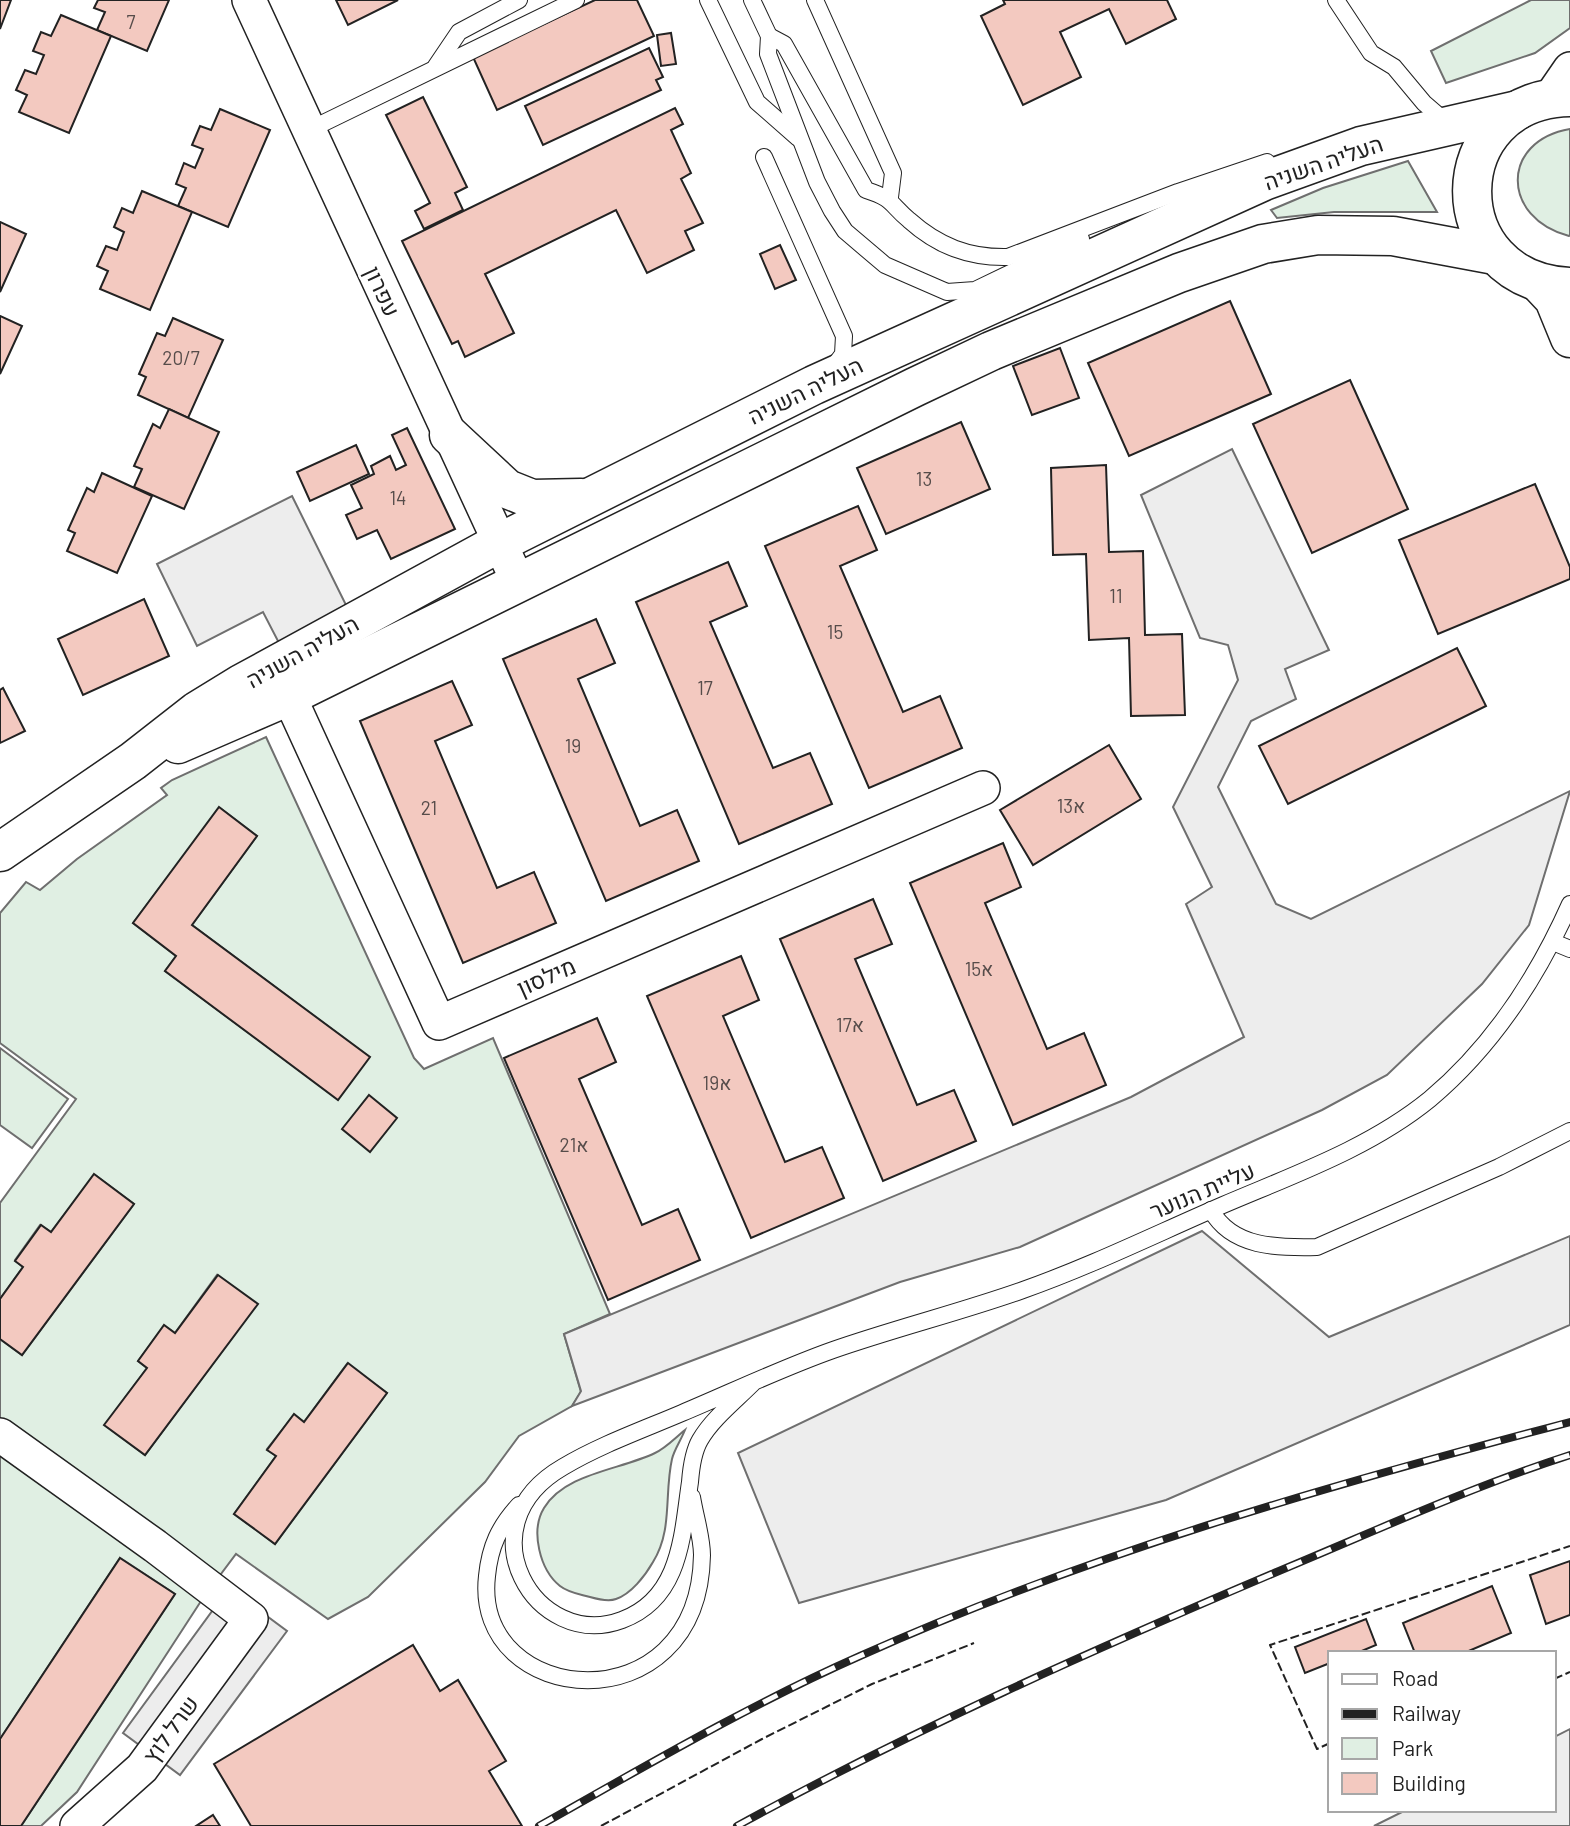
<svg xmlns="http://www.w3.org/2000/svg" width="1570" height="1826" viewBox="0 0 1570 1826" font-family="Barlow,Heebo,sans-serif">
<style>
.green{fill:#e0efe3;stroke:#6f6f6f;stroke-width:2;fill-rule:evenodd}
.parking{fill:#ededed;stroke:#6f6f6f;stroke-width:2}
.building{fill:#f3c9c0;stroke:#222;stroke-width:2}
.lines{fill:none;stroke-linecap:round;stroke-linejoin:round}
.service-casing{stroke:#222;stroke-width:18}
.minor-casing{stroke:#222;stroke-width:36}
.tertiary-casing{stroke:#222;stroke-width:41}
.service{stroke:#fff;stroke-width:16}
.minor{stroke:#fff;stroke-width:33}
.tertiary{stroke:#fff;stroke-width:38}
.rail-casing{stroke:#222;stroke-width:8}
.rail{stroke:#fff;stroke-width:5;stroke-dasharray:16;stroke-linecap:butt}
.fence{stroke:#222;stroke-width:2;stroke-dasharray:9 3.5;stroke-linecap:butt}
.labels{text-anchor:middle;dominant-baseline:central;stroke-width:5;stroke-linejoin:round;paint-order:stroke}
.number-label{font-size:19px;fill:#564c4a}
.street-label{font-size:23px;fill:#222;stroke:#fff}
</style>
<rect width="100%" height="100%" fill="#fff"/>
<g class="green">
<polygon points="1531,0 1570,0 1570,28 1535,53 1446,83 1431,51"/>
<path d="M1570,129V235L1569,236C1501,218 1500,141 1570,129Z"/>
<polygon points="1408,161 1437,212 1334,212 1277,218 1271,210 1323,188"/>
<path d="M266,737L414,1058L424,1069L493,1038L610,1314L564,1334L581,1392L572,1406L519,1436L485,1482L368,1597L328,1619L236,1554L203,1598L77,1792L41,1826H21L175,1594L120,1558L0,1739V1339L22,1355L134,1204L95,1175L51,1232L40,1225L15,1260L23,1267L0,1299V1203L76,1099L0,1043V913L26,882L40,890L77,859L167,795L161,788L172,780ZM220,808L257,836L192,925L369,1057L338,1099L165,971L176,956L133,923ZM217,1275L257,1304L145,1455L105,1425L147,1368L138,1361L164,1326L175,1333ZM347,1364L387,1393L275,1544L234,1514L276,1456L267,1449L294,1415L304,1422Z"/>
<polygon points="0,1048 68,1099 32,1148 0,1125"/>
<path d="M685,1430C681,1440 674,1450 672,1459C664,1494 673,1530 653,1562C645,1576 631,1594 616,1599C608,1602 597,1599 590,1597C579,1594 569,1593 560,1586C540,1570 530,1531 544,1508C565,1473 620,1470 655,1453C666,1448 675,1438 685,1430Z"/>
</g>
<g class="parking">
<polygon points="1232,449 1329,650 1285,669 1296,699 1251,721 1218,787 1276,904 1311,919 1570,791 1529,925 1482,984 1387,1075 1322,1110 1020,1247 900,1282 572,1406 581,1391 564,1334 1131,1097 1244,1037 1186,904 1212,887 1173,807 1238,680 1228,645 1200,638 1141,495"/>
<polygon points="292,496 348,609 279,643 263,612 197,646 157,564"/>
<polygon points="1202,1231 1329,1337 1570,1236 1570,1325 1166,1500 799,1603 738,1453"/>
<polygon points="229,1588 287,1631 180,1775 123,1733"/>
<polygon points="1570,1729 1570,1826 1374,1826 1406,1810 1554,1810 1554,1737"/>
</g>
<g class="building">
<polygon points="0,0 11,0 0,29"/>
<polygon points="98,0 169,0 147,51 97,30 105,12 94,8"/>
<polygon points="336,0 398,0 348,25"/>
<polygon points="595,0 637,0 654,36 497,110 473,57"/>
<polygon points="1003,0 1167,0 1176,19 1126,44 1109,9 1060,32 1081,77 1023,105 981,16 1005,4"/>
<polygon points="61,15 111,36 69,133 19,112 27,95 16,90 25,70 36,74 44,55 33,51 41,32 51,36"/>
<polygon points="671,33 676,64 661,66 657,35"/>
<polygon points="649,48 663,77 656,80 661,90 543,145 525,106"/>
<polygon points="423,97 467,187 455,193 463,210 424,229 415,211 430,203 386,115"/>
<polygon points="675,108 683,124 671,130 691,173 681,179 703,223 685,231 694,250 647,273 616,210 485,274 514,333 465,357 458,341 452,344 402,241"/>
<polygon points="220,109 270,130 228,227 178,206 186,188 176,184 184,163 195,168 203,149 192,145 200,126 211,130"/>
<polygon points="142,191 192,212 150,310 100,289 108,271 97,266 106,246 117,250 124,232 114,227 122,208 133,213"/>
<polygon points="0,222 26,234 0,292"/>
<polygon points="780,245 796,280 775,289 760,254"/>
<polygon points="1230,301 1271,394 1129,456 1088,363"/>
<polygon points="0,316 22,326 0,374"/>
<polygon points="173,318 223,340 188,418 138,395 146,377 139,374 157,333 165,336"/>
<polygon points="1060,348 1079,398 1032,415 1013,366"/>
<polygon points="1350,380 1408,509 1312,553 1253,424"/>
<polygon points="169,409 219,432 184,509 134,487 142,469 134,466 153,424 160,428"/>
<polygon points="961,422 990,489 886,534 857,468"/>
<polygon points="407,428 455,529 391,559 377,530 357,539 346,515 362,508 351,485 374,474 371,466 390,456 396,470 406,465 392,435"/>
<polygon points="356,445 369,474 310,501 297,472"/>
<polygon points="1106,465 1109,552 1143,551 1145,635 1182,634 1185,715 1131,716 1129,638 1089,640 1086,554 1053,555 1051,468"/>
<polygon points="102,473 152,496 117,573 67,551 75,533 68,530 87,488 94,492"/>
<polygon points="1535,484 1570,567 1570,579 1438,634 1399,540"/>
<polygon points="858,506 877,550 840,566 903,712 940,696 962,748 869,788 765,546"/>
<polygon points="728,562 747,606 710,622 773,768 810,753 832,804 739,844 636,602"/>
<polygon points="144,599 169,656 83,695 58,639"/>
<polygon points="596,619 615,663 578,679 640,826 677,810 699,861 606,901 503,659"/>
<polygon points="1457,648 1486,706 1288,804 1259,746"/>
<polygon points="452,681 472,725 435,741 497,888 534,872 556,923 463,963 360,721"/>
<polygon points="3,688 25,731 0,743 0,690"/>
<polygon points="1109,745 1141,799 1033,865 1000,810"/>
<polygon points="219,807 257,836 192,925 370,1057 338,1100 165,971 176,956 133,923"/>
<polygon points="1003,843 1021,887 985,903 1047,1049 1084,1033 1106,1085 1013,1125 910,883"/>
<polygon points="873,899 892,944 855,959 917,1105 954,1090 976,1141 883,1181 780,939"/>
<polygon points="741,956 759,1000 723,1016 785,1162 822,1147 844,1198 751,1238 647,996"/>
<polygon points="597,1018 616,1062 579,1079 642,1225 678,1209 700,1260 608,1300 504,1058"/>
<polygon points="369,1095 397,1118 370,1152 342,1129"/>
<polygon points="94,1174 134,1204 22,1355 0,1339 0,1299 23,1267 15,1261 41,1225 51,1232"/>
<polygon points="218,1275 258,1304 145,1455 104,1425 147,1368 138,1361 164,1325 175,1333"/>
<polygon points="348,1363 387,1393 275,1544 234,1514 276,1456 267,1450 294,1414 304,1422"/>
<polygon points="120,1558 175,1594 21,1826 0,1826 0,1739"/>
<polygon points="1570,1561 1570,1615 1546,1624 1530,1575"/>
<polygon points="1492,1586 1511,1633 1464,1653 1415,1653 1403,1623"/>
<polygon points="1366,1619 1376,1645 1357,1653 1330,1653 1330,1663 1305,1673 1295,1647"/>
<polygon points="413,1645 440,1691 458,1680 506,1761 489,1771 522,1826 251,1826 214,1764"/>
<polygon points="213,1815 220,1826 196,1826"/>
</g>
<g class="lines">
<defs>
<g id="service">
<polyline points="708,0 757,102 798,138"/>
<polyline points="752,0 769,36 768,54 817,182 832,211 845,231 885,265 947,292 975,290 1081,239"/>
<polyline points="815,0 893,173 890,197"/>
<polyline points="1336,0 1371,53 1394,67 1424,103 1446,122"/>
<path d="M769,36L784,44L866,190C894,199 889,203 909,220C938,246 969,258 1008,257L1178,192L1267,162"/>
<polyline points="436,66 459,32 519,0"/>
<polyline points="309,130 576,0"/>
<polyline points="764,157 844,336 843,354 832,369"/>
<polyline points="1553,942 1570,949"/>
<path d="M1211,1210C1232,1248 1278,1248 1317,1247L1499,1167L1570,1131"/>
<path d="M753,1383C735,1401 712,1419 700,1440C693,1452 691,1469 690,1482C682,1536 681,1598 622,1620C536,1652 461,1526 563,1467C600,1445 642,1430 682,1413C732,1392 782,1368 833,1350C896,1328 961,1312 1023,1290C1091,1266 1156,1234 1223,1205C1293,1175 1370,1148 1430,1099C1493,1046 1537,978 1570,904"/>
<path d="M519,1505C499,1527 490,1546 487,1576C472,1708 699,1729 702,1555C702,1537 695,1516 692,1497"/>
</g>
<g id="minor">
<polyline points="249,0 518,582"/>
<polyline points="1550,98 1570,69"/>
<polyline points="289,696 439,1023 983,788"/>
<polyline points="0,1435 155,1546 251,1619 142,1768 77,1826"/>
</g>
<g id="tertiary">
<path d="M1570,97C1441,99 1438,281 1570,287"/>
<polyline points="1539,283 1554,299 1570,338"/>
<polyline points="449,435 507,489 532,499 581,498"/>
<polyline points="178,744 289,696 915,387 991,351 1179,273 1263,244 1318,235 1393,236 1495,255"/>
<polyline points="0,852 133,761 197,711 241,684 499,543 814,385 1264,181 1361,146 1518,110"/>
</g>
</defs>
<use href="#service" class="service-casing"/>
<use href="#minor" class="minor-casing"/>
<use href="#tertiary" class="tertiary-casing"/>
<use href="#service" class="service"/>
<use href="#minor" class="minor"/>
<use href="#tertiary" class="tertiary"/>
<defs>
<g id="rail">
<path d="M539,1826C644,1767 749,1705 860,1656C1087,1554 1330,1485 1570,1422"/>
<path d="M737,1826C912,1730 1095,1649 1279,1571C1375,1531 1471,1487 1570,1455"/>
</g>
</defs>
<use href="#rail" class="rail-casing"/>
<use href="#rail" class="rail"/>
<g class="fence">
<polyline points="1554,1679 1570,1672"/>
<polyline points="1330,1743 1317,1749 1270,1645 1570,1546"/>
<polyline points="601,1826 762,1739 872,1684 974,1643"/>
</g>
</g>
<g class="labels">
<g class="number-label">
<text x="131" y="21">7</text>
<text x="181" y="357">20/7</text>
<text x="924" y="478">13</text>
<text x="398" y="497">14</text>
<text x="1116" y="595">11</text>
<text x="835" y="631">15</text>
<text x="705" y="687">17</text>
<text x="573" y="745">19</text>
<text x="1071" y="805">13א</text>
<text x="429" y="807">21</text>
<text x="979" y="968">15א</text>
<text x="850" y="1024">17א</text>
<text x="717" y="1082">19א</text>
<text x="574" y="1144">21א</text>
</g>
<g class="street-label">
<text transform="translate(1323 162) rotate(-19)">העליה השניה</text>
<text transform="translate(383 291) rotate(65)">עפרון</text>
<text transform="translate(805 390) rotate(-26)">העליה השניה</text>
<text transform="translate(302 651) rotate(-29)">העליה השניה</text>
<text transform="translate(546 976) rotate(-24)">מילסון</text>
<text transform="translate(1202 1190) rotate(-23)">עליית הנוער</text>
<text transform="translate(170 1729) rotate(-54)">שרל לוץ</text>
</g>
</g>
<rect x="1328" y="1651" width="228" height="161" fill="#ffffff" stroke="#a7a7a7" stroke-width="2"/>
<rect x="1342" y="1674" width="35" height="10" fill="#ffffff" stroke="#a7a7a7" stroke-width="2"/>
<text x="1392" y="1686" font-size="21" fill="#222222">Road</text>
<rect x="1342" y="1709" width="35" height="10" fill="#222222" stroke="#a7a7a7" stroke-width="2"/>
<text x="1392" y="1721" font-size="21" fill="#222222">Railway</text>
<rect x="1342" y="1738" width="35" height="21" fill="#e0efe3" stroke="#a7a7a7" stroke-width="2"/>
<text x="1392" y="1756" font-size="21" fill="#222222">Park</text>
<rect x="1342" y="1773" width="35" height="21" fill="#f3c9c0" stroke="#a7a7a7" stroke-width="2"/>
<text x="1392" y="1791" font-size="21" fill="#222222">Building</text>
</svg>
